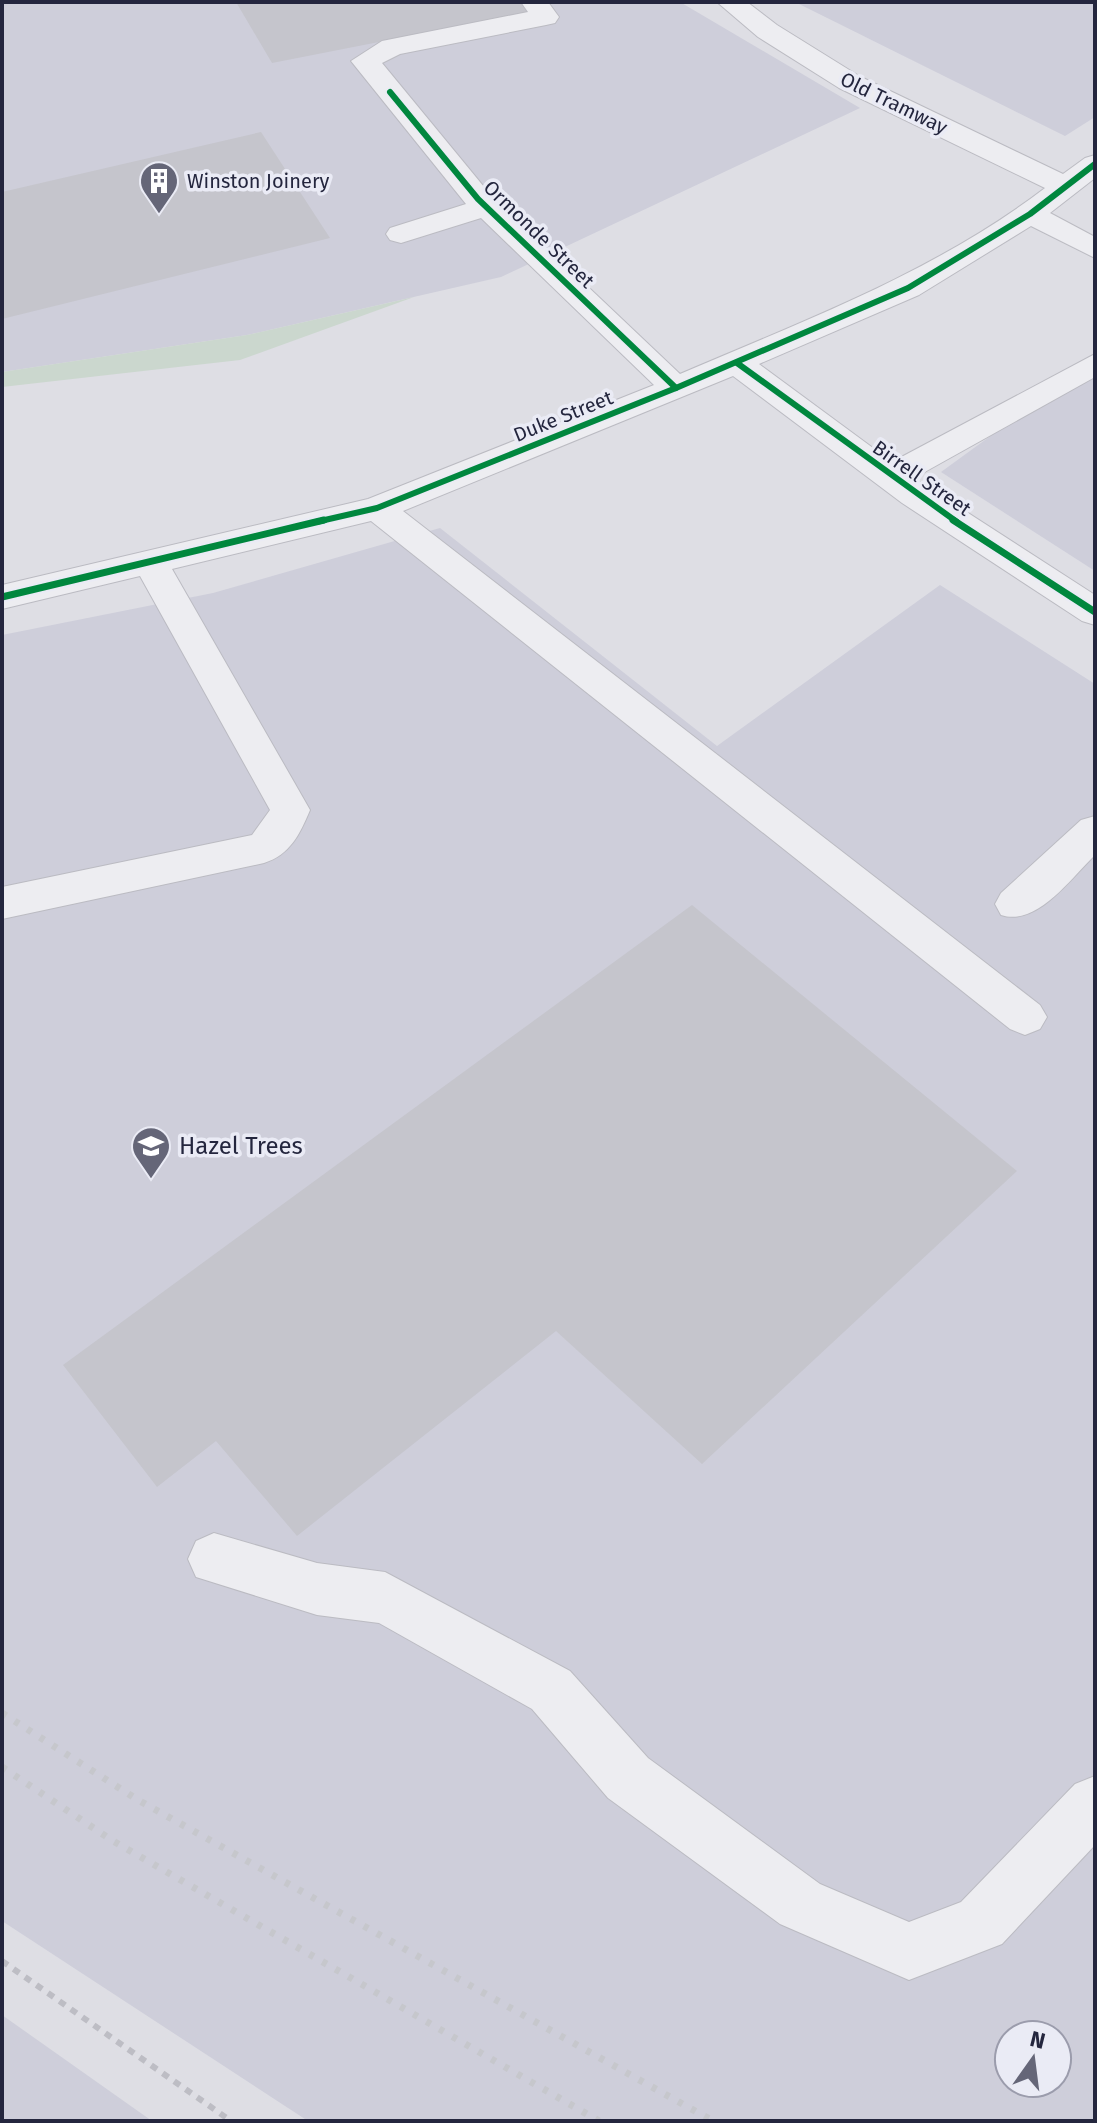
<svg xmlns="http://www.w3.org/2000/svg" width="1097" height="2123" viewBox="0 0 1097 2123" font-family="'Fira Sans',sans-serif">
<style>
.built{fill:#ceceda;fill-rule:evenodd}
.green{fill:#cbd7ce}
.building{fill:#c5c5cc}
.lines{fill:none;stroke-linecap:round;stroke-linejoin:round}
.minor-casing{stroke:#bbbbc2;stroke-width:2}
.path{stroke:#bdbdc4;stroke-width:6;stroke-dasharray:7 7;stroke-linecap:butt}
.minor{fill:#ededf1;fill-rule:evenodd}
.rail{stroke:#c6c7cc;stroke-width:7;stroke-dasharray:5 10;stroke-linecap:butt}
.cycleway-far1-casing{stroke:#eaebf5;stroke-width:9}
.cycleway-casing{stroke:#eaebf5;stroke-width:12}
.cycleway-far1{stroke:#00873e;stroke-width:6}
.cycleway{stroke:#00873e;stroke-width:7}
.labels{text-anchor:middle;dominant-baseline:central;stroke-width:7;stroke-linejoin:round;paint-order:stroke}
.far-street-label{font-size:20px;fill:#24263e;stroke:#eaebf5}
.far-poi-label{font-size:20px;fill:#24263e;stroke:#eaebf5;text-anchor:start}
.poi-label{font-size:24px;fill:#24263e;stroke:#eaebf5;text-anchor:start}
</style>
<rect width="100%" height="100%" fill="#dedee4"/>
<g class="built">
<polygon points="2,2 680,2 860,108 501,277 247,335 2,372"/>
<polygon points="795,2 1095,2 1095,117 1065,136"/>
<polygon points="1095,360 1095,571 941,472"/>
<path d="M440,528L717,746L940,585L1095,684V2121H308L2,1921V635L213,593ZM1009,2035H1057V2083H1009Z"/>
<polygon points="2,2015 152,2121 2,2121"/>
</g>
<polygon class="green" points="414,297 240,360 2,387 2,372 247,335"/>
<g class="building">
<polygon points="236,2 525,2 532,12 272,63"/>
<polygon points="261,132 330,238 2,319 2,192"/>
<polygon points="692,905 1017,1171 702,1464 556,1331 297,1536 216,1441 157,1487 63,1365"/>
</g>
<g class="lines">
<defs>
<g id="minor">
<path d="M521,2H548L559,17L555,23L546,25L400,54L382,63L489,193L680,374C806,320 935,272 1045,188L839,88L758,37L717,2H747L777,25L859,76L1063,174L1085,158L1095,155V178L1050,213L1095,237V258L1031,226L919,295L759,364L892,462L1095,354V377L914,478L1095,595V625L1082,621L902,503L733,376L403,511L1040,1005L1047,1017L1040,1029L1025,1035L1010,1029L371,521L172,569L310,810C300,834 290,855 264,863L2,919V887L252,835L270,810L140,576L2,609V585L368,499L654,385L481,218L401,243L390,240L386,234L390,228L466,204L351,61L382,41L528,12Z"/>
<path d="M1095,816V855C1071,878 1037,927 1001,915L995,904L1001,893L1081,820Z"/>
<polygon points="214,1533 317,1563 385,1572 570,1671 648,1758 820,1884 909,1922 961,1902 1075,1784 1095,1776 1095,1845 1002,1944 909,1980 780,1924 608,1798 532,1709 379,1623 317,1615 196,1577 188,1559 196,1541"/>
</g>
</defs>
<use href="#minor" class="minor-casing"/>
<polyline class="path" points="2,1961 231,2121"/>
<use href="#minor" class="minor"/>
<g class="rail">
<polyline points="2,1713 138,1800 713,2121"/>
<polyline points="2,1767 113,1841 599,2121"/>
</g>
<defs>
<g id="cycleway-far1">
<polyline points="390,92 478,199 676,388"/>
<polyline points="737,363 957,522"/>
<polyline points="316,522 377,508 676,388 908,288 1030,214 1095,164"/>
</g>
<g id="cycleway">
<polyline points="953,520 1095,612"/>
<polyline points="2,597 324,520"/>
</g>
</defs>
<use href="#cycleway-far1" class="cycleway-far1-casing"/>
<use href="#cycleway" class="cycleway-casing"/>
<use href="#cycleway-far1" class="cycleway-far1"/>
<use href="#cycleway" class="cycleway"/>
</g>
<defs>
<symbol id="building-pin" viewBox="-11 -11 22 30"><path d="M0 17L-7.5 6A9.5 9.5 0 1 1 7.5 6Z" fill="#656678" stroke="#eaebf5"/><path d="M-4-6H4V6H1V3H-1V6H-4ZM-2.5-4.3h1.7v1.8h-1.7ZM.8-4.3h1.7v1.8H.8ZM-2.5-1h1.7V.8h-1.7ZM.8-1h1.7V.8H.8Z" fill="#fff"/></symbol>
<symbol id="school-pin" viewBox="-11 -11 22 30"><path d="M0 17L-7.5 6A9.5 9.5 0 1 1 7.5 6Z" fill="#656678" stroke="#eaebf5"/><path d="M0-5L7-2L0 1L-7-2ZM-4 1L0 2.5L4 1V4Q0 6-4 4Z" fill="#fff"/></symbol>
</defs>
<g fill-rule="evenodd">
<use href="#building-pin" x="137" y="159" width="44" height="60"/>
<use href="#school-pin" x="129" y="1124" width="44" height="60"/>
</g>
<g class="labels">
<g class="far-street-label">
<text transform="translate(894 103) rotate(26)">Old Tramway</text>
<text transform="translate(539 234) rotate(44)">Ormonde Street</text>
<text transform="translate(563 416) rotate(-22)">Duke Street</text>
<text transform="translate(922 478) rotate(35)">Birrell Street</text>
</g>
<g class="far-poi-label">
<text x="187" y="181">Winston Joinery</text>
</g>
<g class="poi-label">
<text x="179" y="1146">Hazel Trees</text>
</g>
</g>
<rect width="1097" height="2123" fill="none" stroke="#24263e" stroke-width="8"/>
<g transform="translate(1033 2059) rotate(14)"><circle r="38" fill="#eaebf5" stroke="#9b9cac" stroke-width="2"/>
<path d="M0-6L14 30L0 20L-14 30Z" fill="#656678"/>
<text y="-12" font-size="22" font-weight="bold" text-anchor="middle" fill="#24263e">N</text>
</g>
</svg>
